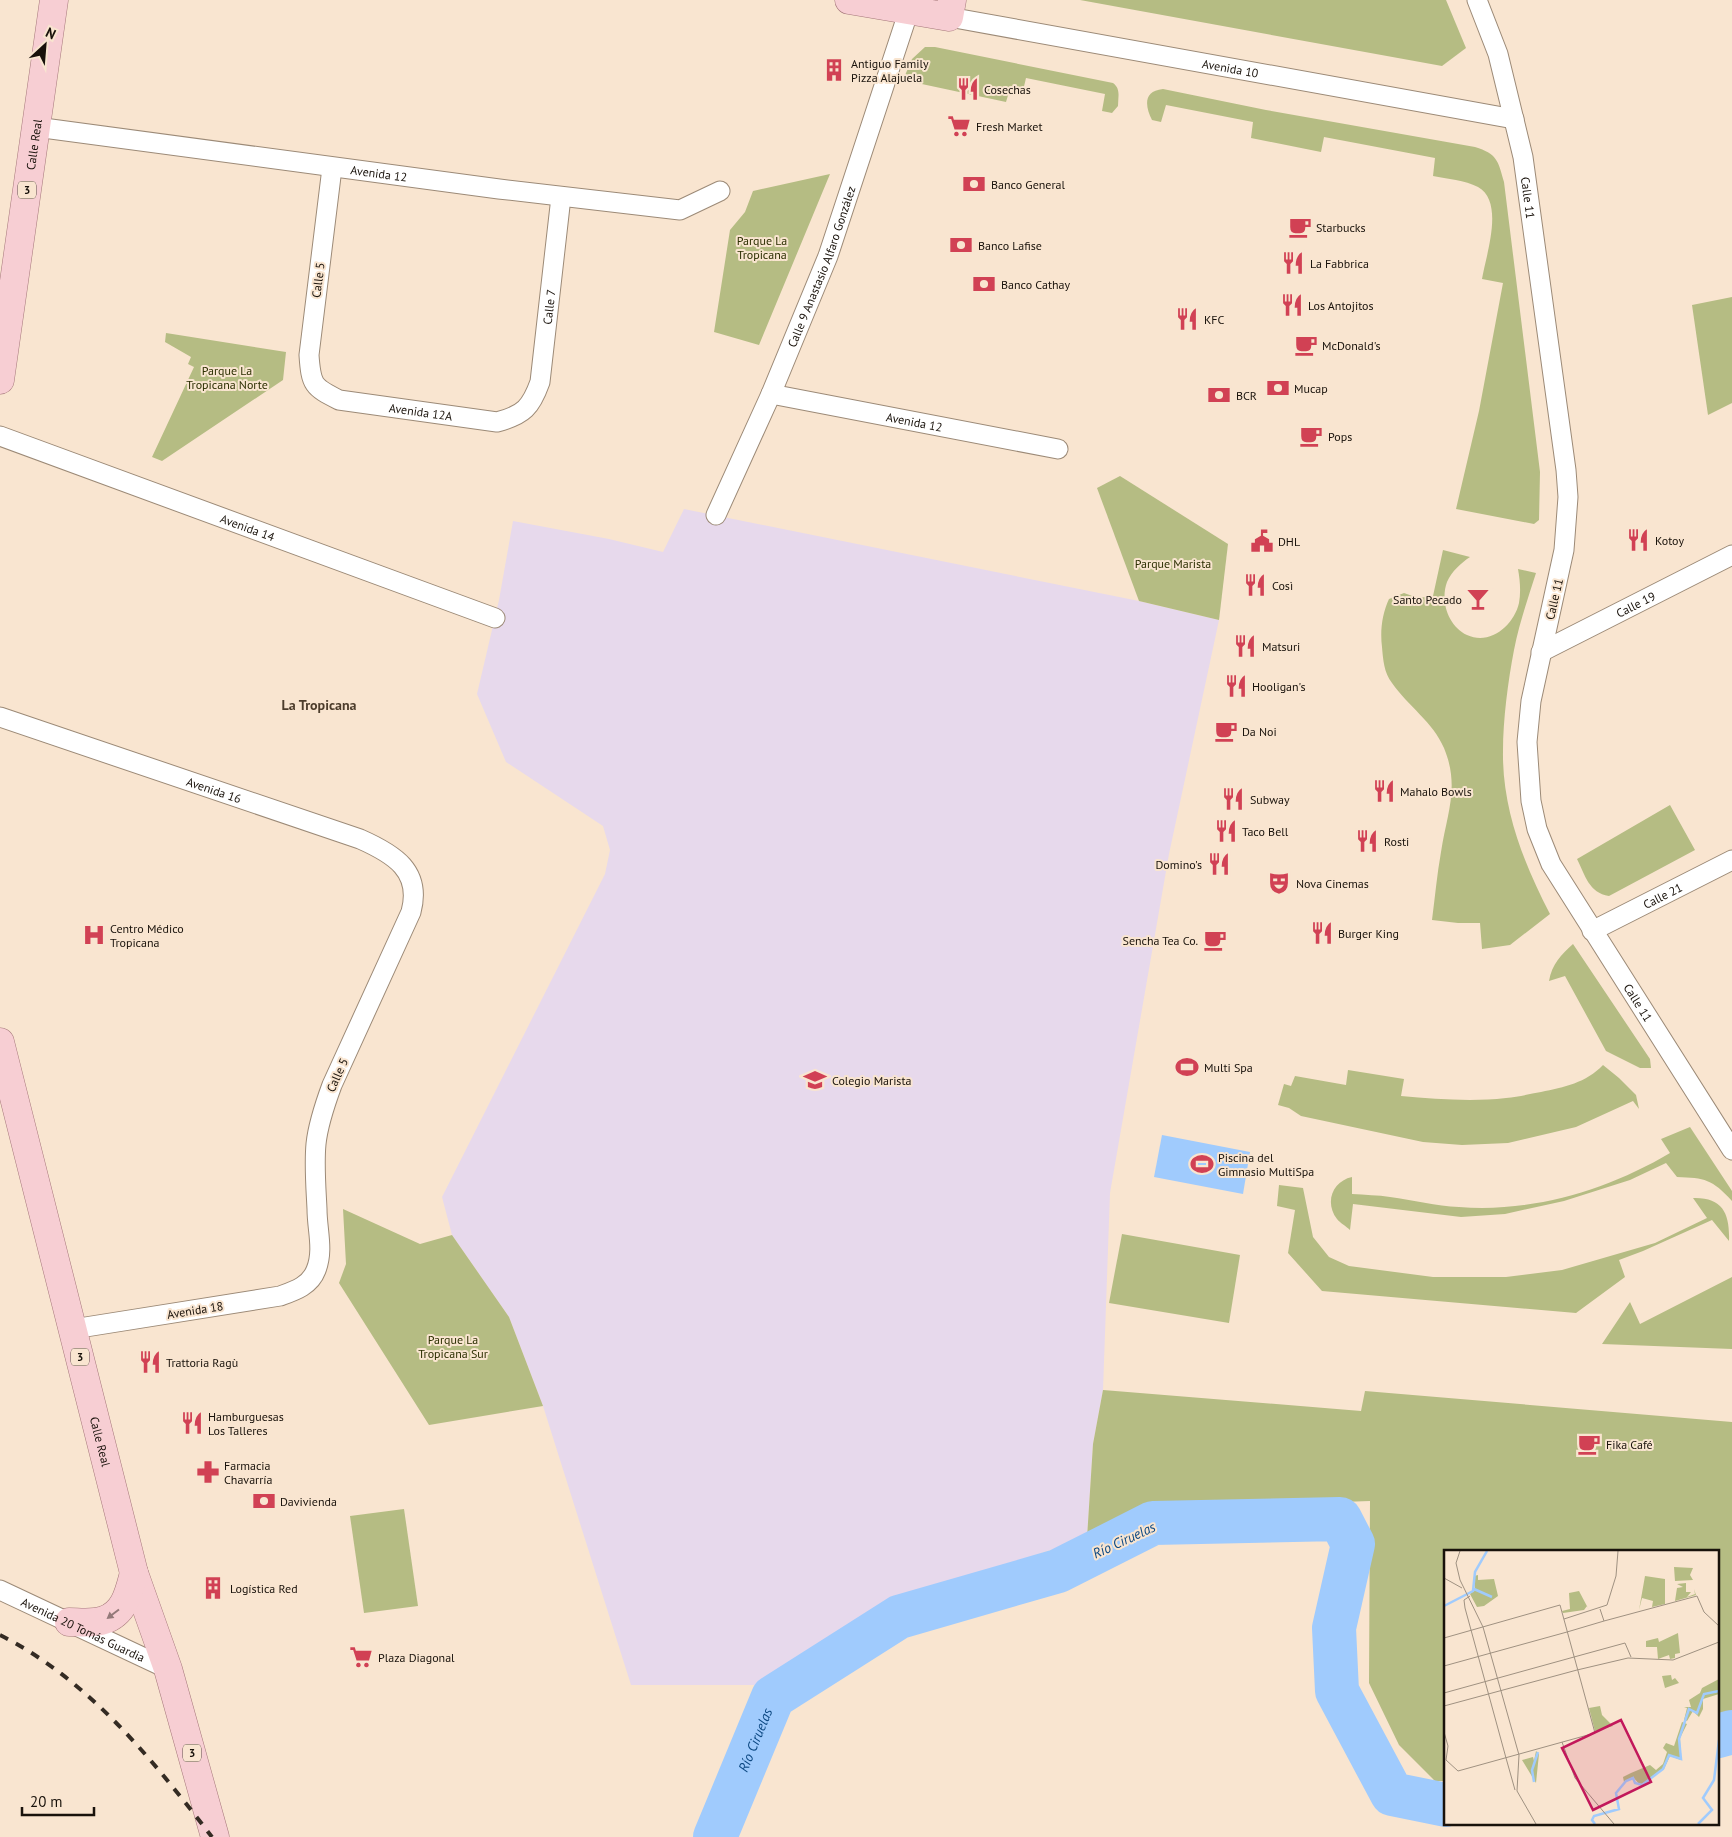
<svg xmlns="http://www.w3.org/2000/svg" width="1732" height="1837" viewBox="0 0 1732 1837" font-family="'PT Sans',sans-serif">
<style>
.education{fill:#e7d9ec}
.green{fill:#b5bc83}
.water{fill:#a0cbfd}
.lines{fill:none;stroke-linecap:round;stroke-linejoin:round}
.river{stroke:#a0cbfd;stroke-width:44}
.minor-casing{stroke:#9c8a77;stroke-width:21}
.primary-casing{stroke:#a5777a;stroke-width:29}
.minor{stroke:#fff;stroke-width:19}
.primary{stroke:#f7ced3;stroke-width:28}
.rail{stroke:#342b23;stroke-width:4;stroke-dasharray:9 9;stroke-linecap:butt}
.oneway{fill:#937979}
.labels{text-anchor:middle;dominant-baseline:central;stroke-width:4;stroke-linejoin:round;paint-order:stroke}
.shield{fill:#f9e5d0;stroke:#5c5146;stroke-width:1}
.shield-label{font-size:11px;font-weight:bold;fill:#19120b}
.poi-label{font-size:12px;fill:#19120b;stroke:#f9e5d0;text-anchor:start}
.street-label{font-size:12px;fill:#19120b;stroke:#f9e5d0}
.park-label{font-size:12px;fill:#2b2e00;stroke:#f9e5d0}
.neighbourhood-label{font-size:14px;font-weight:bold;fill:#4d3d2c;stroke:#f9e5d0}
.water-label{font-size:14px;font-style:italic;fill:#0d4983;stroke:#f9e5d0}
.inset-river{fill:none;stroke:#a0cbfd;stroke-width:2.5}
.inset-road{fill:none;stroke:#9f9181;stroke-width:1}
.view{fill:#c2185b;fill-opacity:0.15;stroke:#c2185b;stroke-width:2.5}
.inset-edge{fill:none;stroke:#19120b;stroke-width:2.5}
</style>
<rect width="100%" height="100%" fill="#f9e5d0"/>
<polygon class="education" points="684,509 1139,601 1219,620 1169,854 1110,1193 1103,1390 1093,1444 1087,1538 919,1593 755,1685 631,1685 543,1406 509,1317 452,1235 442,1197 605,874 610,850 603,826 506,762 477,694 499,600 513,521 609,539 663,552"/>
<g class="green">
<polygon points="1080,0 1446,0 1466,48 1442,66"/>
<path d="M925,47H935L1113,83C1121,89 1118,97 1118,106L1112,113L1102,111L1105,94L1026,78L1022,95L1009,92L1006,102L903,80L912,59Z"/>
<path d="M1163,89L1266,110L1475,147C1497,154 1498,160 1504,182L1540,472L1539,520L1534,524L1456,509L1479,411L1503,283L1482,279C1486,255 1505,202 1478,187C1465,180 1447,179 1433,176L1435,158L1324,137L1321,152L1251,138L1253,122L1166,105L1161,122L1152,120C1145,106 1143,91 1163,89Z"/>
<polygon points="830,174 759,345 714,332 730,230 745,212 753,191"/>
<polygon points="1732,297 1732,403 1708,415 1692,305"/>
<polygon points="166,333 286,352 283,380 162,461 152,457 194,367 188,364 191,357 165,342"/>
<polygon points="1120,476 1228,544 1219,620 1139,601 1097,488"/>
<path d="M1443,550L1470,557C1461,563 1452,571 1447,582C1440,601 1448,626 1467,635C1490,646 1514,625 1519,603C1521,592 1520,580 1518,569L1536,573C1528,598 1519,624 1514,650C1508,681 1503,720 1503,751C1502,809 1524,864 1550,914L1510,945L1482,949L1480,923H1458L1432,920C1435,897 1437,874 1441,852C1447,813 1460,787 1444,748C1433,722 1408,706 1392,683C1384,673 1383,659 1382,647C1380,631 1382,614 1389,599L1404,593L1418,598L1433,596Z"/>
<path d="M1670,805L1695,850L1609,896C1589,893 1585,875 1577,859Z"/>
<path d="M1573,944L1650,1059L1651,1068H1640L1606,1051L1565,976L1549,981C1552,964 1561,955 1573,944Z"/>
<path d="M1603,1065L1619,1078L1636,1095L1639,1109L1633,1101L1576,1127L1508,1143L1462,1145L1423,1142L1301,1116L1289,1108L1278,1105L1284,1084L1291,1086L1295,1076L1346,1085L1348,1070L1404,1079L1401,1096C1436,1099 1471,1102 1506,1098C1518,1097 1529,1094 1541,1092C1564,1087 1586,1083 1603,1065Z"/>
<path d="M1690,1127L1732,1191V1201C1712,1179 1705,1178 1677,1177L1666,1163L1630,1180L1564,1201L1505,1214L1461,1217L1353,1204L1350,1230C1346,1226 1340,1223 1337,1219C1324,1202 1333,1181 1352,1177V1194C1365,1195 1378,1195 1390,1197C1413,1200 1436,1206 1459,1207C1531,1213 1608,1190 1670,1153L1661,1139Z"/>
<path d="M1279,1185L1303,1188L1313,1237L1329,1257L1349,1266L1433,1277H1506L1562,1270L1655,1243L1707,1218L1693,1198C1723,1197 1730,1214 1729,1241L1712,1220L1643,1251L1619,1260L1625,1277L1576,1313L1322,1291L1288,1253L1295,1210L1277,1206Z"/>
<polygon points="343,1209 420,1244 452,1235 509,1317 543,1406 429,1425 339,1283 346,1264"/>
<polygon points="1122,1234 1240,1255 1229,1323 1109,1303"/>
<polygon points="1732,1277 1732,1349 1602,1344 1630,1302 1640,1324"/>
<polygon points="1103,1390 1361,1411 1365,1391 1732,1422 1732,1714 1718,1718 1718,1551 1446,1551 1446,1781 1435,1781 1399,1745 1369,1683 1370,1501 1147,1509 1087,1538 1093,1444"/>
<polygon points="404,1509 418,1606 364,1613 350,1516"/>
</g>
<polygon class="water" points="1162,1135 1250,1152 1243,1194 1154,1177"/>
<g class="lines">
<g class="river">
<polyline points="1718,1736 1732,1732"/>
<path id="s1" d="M715,1837L773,1697L899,1617L1058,1571L1153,1523L1340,1519L1353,1544L1334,1628L1337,1691L1392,1794L1446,1805"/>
</g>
<defs>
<g id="minor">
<path id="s2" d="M1477,0L1498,54L1523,157L1566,470L1568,497L1564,550L1531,701L1527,742L1531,801L1537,829L1551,864L1732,1150"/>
<path id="s3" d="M949,17L1514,119"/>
<path id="s4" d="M36,127L499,189L680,210L720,191"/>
<path id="s5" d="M332,168L309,355C311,385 313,387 339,400L497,422C524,415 531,407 540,382L561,197"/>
<path id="s6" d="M771,394L1058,449"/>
<path id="s7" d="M0,436L495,618"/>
<path id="s8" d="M716,515L771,394L828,256L909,10"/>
<path id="s9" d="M1541,652L1732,555"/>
<path id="s10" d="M0,717L360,839C394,854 422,871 411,912L332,1085C325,1104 318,1124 316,1144C314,1165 316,1188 317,1209C317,1230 324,1250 316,1270C310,1286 294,1291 280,1296L73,1329"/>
<path id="s11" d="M1592,931L1732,860"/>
<path id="s12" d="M0,1590L168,1669"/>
</g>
<g id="primary">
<polyline points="849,0 949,17 952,0"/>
<path id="s13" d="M0,380L54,0"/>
<path id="s14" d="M0,1042L134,1573L168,1669L215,1837"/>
<path d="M69,1622C79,1622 94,1624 104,1620C125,1613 129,1592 134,1573"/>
</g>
</defs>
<use href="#minor" class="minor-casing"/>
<use href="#primary" class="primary-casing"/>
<use href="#minor" class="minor"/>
<use href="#primary" class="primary"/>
<path class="rail" d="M0,1635C89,1680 152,1759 212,1837"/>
</g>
<defs><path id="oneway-solid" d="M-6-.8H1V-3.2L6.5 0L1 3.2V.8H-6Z" transform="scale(1.25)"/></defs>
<use class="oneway" href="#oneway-solid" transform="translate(113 1614) rotate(143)"/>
<defs>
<symbol id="building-bare" viewBox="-9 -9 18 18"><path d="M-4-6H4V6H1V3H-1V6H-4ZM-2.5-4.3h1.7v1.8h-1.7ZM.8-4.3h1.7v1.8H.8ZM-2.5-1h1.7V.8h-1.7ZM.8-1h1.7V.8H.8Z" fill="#d14154" stroke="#f9e5d0" stroke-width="2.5" paint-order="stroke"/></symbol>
<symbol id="restaurant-bare" viewBox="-9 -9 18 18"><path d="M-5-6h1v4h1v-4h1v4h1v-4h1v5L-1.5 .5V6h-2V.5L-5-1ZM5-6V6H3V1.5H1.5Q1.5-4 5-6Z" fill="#d14154" stroke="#f9e5d0" stroke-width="2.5" paint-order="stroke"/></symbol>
<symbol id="supermarket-bare" viewBox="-9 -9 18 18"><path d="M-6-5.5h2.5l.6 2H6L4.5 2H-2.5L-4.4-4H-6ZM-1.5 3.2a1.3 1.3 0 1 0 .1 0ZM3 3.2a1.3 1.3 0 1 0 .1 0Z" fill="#d14154" stroke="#f9e5d0" stroke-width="2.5" paint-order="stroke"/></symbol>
<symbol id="bank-bare" viewBox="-9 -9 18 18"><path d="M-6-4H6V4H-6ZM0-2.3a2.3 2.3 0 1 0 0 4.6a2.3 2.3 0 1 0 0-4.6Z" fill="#d14154" stroke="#f9e5d0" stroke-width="2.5" paint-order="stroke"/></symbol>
<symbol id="cafe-bare" viewBox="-9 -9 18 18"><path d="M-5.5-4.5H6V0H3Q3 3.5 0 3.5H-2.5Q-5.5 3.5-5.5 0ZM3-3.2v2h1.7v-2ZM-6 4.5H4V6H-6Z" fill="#d14154" stroke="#f9e5d0" stroke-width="2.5" paint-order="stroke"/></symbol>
<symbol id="civic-bare" viewBox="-9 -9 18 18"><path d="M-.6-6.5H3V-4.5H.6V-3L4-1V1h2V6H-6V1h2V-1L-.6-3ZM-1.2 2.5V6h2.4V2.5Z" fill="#d14154" stroke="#f9e5d0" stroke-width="2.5" paint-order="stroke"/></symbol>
<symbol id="bar-bare" viewBox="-9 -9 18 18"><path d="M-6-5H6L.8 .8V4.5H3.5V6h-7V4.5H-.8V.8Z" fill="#d14154" stroke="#f9e5d0" stroke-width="2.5" paint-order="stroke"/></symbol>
<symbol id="theatre-bare" viewBox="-9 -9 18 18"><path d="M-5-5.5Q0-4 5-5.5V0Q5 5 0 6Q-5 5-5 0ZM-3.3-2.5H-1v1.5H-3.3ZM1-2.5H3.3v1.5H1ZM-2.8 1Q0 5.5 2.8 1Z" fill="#d14154" stroke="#f9e5d0" stroke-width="2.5" paint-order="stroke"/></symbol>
<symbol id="hospital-bare" viewBox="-9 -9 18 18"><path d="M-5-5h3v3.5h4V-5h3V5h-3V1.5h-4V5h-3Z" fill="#d14154" stroke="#f9e5d0" stroke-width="2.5" paint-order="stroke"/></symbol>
<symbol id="stadium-bare" viewBox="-9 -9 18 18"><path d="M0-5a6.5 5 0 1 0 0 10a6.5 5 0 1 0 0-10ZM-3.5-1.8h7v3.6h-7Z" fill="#d14154" stroke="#f9e5d0" stroke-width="2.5" paint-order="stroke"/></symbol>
<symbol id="school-bare" viewBox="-9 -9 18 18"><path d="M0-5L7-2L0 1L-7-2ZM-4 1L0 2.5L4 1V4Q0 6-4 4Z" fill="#d14154" stroke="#f9e5d0" stroke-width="2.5" paint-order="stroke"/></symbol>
<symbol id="pharmacy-bare" viewBox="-9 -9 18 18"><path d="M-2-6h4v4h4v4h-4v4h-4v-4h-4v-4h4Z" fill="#d14154" stroke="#f9e5d0" stroke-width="2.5" paint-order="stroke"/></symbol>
</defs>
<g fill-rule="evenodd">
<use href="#building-bare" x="818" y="54" width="32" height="32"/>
<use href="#restaurant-bare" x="952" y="73" width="32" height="32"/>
<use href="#supermarket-bare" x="943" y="110" width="32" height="32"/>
<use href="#bank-bare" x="958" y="168" width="32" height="32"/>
<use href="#cafe-bare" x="1284" y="211" width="32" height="32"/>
<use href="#bank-bare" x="945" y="229" width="32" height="32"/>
<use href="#restaurant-bare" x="1277" y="247" width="32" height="32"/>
<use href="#bank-bare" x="968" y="268" width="32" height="32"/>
<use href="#restaurant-bare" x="1276" y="289" width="32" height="32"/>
<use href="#restaurant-bare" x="1171" y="303" width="32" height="32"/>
<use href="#cafe-bare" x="1290" y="329" width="32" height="32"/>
<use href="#bank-bare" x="1262" y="372" width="32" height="32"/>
<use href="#bank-bare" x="1203" y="379" width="32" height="32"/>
<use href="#cafe-bare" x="1295" y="420" width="32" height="32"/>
<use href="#restaurant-bare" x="1622" y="524" width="32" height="32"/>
<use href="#civic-bare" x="1246" y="525" width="32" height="32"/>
<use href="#restaurant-bare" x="1239" y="569" width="32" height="32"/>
<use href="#bar-bare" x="1462" y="583" width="32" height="32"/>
<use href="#restaurant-bare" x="1229" y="630" width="32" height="32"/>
<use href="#restaurant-bare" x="1220" y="670" width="32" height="32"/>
<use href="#cafe-bare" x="1210" y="715" width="32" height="32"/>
<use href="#restaurant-bare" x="1368" y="775" width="32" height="32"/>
<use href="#restaurant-bare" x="1217" y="783" width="32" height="32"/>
<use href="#restaurant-bare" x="1210" y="815" width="32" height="32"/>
<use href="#restaurant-bare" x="1351" y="825" width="32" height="32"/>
<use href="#restaurant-bare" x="1203" y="848" width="32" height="32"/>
<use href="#theatre-bare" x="1263" y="867" width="32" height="32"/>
<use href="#restaurant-bare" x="1306" y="917" width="32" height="32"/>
<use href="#hospital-bare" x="78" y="919" width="32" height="32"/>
<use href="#cafe-bare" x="1199" y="924" width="32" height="32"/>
<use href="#stadium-bare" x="1171" y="1051" width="32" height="32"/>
<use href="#school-bare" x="799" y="1064" width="32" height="32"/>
<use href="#stadium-bare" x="1186" y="1148" width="32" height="32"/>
<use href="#restaurant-bare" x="134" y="1346" width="32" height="32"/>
<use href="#restaurant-bare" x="176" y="1407" width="32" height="32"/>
<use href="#cafe-bare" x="1573" y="1428" width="32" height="32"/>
<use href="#pharmacy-bare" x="192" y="1456" width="32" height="32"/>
<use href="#bank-bare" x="248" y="1485" width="32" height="32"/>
<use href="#building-bare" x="197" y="1572" width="32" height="32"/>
<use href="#supermarket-bare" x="345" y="1641" width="32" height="32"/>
</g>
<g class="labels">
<g class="shield">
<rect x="18" y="181.5" width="18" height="17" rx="4"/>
<rect x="71" y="1348.5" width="18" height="17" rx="4"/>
<rect x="183" y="1744.5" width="18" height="17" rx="4"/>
</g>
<g class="shield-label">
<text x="27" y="190">3</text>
<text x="80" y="1357">3</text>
<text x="192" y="1753">3</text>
</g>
<g class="poi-label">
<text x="851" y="63">Antiguo Family<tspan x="851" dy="14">Pizza Alajuela</tspan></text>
<text x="984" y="89">Cosechas</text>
<text x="976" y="126">Fresh Market</text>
<text x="991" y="184">Banco General</text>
<text x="1316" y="227">Starbucks</text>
<text x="978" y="245">Banco Lafise</text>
<text x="1310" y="263">La Fabbrica</text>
<text x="1001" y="284">Banco Cathay</text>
<text x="1308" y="305">Los Antojitos</text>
<text x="1204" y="319">KFC</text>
<text x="1322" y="345">McDonald's</text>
<text x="1294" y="388">Mucap</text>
<text x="1236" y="395">BCR</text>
<text x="1328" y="436">Pops</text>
<text x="1655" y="540">Kotoy</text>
<text x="1278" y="541">DHL</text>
<text x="1272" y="585">Così</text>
<text x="1462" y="599" text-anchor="end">Santo Pecado</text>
<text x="1262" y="646">Matsuri</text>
<text x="1252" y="686">Hooligan's</text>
<text x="1242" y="731">Da Noi</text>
<text x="1400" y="791">Mahalo Bowls</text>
<text x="1250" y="799">Subway</text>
<text x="1242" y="831">Taco Bell</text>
<text x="1384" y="841">Rosti</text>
<text x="1202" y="864" text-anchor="end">Domino's</text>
<text x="1296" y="883">Nova Cinemas</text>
<text x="110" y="928">Centro Médico<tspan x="110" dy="14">Tropicana</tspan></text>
<text x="1338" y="933">Burger King</text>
<text x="1198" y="940" text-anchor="end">Sencha Tea Co.</text>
<text x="1204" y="1067">Multi Spa</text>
<text x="832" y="1080">Colegio Marista</text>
<text x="1218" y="1157">Piscina del<tspan x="1218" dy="14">Gimnasio MultiSpa</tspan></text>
<text x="166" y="1362">Trattoria Ragù</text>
<text x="208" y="1416">Hamburguesas<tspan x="208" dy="14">Los Talleres</tspan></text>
<text x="1606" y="1444">Fika Café</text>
<text x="224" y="1465">Farmacia<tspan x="224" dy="14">Chavarría</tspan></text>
<text x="280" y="1501">Davivienda</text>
<text x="230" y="1588">Logística Red</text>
<text x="378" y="1657">Plaza Diagonal</text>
</g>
<g class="street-label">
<text stroke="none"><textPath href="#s3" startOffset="286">Avenida 10</textPath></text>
<text stroke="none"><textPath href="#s13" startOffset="238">Calle Real</textPath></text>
<text stroke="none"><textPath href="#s4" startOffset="346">Avenida 12</textPath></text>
<text stroke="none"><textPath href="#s2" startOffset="205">Calle 11</textPath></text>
<text stroke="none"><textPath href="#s8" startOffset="270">Calle 9 Anastasio Alfaro González</textPath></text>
<text transform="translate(318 280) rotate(-83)">Calle 5</text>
<text stroke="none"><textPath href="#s5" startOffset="545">Calle 7</textPath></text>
<text stroke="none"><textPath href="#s5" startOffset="330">Avenida 12A</textPath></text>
<text stroke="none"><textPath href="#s6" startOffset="146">Avenida 12</textPath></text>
<text stroke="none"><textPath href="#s7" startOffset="264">Avenida 14</textPath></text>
<text transform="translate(1554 599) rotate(-77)">Calle 11</text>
<text stroke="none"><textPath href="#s9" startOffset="106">Calle 19</textPath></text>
<text stroke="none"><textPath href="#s10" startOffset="226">Avenida 16</textPath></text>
<text stroke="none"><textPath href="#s11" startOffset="79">Calle 21</textPath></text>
<text stroke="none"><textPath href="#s2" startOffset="1045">Calle 11</textPath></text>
<text transform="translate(337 1075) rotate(-66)">Calle 5</text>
<text transform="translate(195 1310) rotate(-9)">Avenida 18</text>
<text stroke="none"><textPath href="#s14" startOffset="412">Calle Real</textPath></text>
<text stroke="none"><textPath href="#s12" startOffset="92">Avenida 20 Tomás Guardia</textPath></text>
</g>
<g class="park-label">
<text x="762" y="240">Parque La<tspan x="762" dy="14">Tropicana</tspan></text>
<text x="227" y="370">Parque La<tspan x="227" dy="14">Tropicana Norte</tspan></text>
<text x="1173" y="563">Parque Marista</text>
<text x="453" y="1339">Parque La<tspan x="453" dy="14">Tropicana Sur</tspan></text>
</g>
<g class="neighbourhood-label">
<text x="319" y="705">La Tropicana</text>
</g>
<g class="water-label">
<text transform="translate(1124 1540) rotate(-25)">Río Ciruelas</text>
<text stroke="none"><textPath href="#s1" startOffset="105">Río Ciruelas</textPath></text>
</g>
</g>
<g transform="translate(1444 1550)">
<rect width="275" height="275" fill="#f9e5d0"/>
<path d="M230,17L249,18L246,25L249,30L231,31ZM34,25V30L50,29L54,46L40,56L33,57L26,44L31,40L30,26ZM201,26L221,29V54L208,57L209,51L198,48L195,60ZM242,33V42H247L243,47L251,44L250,39L252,45L231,51L233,38L239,37L233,34ZM135,41L145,60L143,56L140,60L119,63L118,61L126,59L125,43ZM234,83L236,103L231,104V108L226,109L225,105L214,109L213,97H202V91L214,88L215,92ZM227,125L228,130L231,128L235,133L221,138L218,126ZM275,129V144L259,149V159L255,167L249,161L243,171L240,170L243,158L240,157H247L245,150L256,143L258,138ZM156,156L158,165L169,176L151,181L145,158ZM238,172L243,174L236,188L237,210L226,206L220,219L196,235L189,227L180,232L179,227L187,223L206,215L212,220L219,214L223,202L219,198L222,193L230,196ZM92,201L95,204L92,233L78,210L89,207L90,211Z" fill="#b5bc83"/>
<path class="inset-river" d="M30,39L48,47M0,56L29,41L31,22L43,1M90,232L88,220L94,202M151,274L148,270L150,266L175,259L172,243L182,231L189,228L191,233L198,235L219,219L225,205L237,209L235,189L245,159L253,163L260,144L275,141M254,274L268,260L259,248L270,230L275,190"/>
<path class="inset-road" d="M16,1L12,13L16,30L39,77M0,28L18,38M26,46L20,50L21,58L62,208M120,69L163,55L172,26L174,1M160,71L253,46L260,62L275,76M39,77L75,205M123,82L160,71L156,59M0,88L116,55L151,183L14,221L2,210L4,196L0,182M130,107L181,93L187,107M0,116L123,82M133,120L184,108L229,110L275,92M0,143L130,107M0,156L133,120M118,192L131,228L170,274M75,205L73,241L92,274M62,208L71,240"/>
<path class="view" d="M177,170L207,232L149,260L118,198Z"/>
<rect width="275" height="275" class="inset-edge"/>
</g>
<g transform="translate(45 45) rotate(26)" stroke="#f9e5d0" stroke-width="4" paint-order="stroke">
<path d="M0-4L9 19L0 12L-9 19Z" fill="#19120b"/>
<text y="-8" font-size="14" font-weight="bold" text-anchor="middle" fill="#19120b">N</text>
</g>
<path d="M22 1807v8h72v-8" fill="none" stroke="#19120b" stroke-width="2.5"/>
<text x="30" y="1807" font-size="15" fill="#19120b" stroke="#f9e5d0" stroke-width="4" paint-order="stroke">20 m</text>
</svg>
